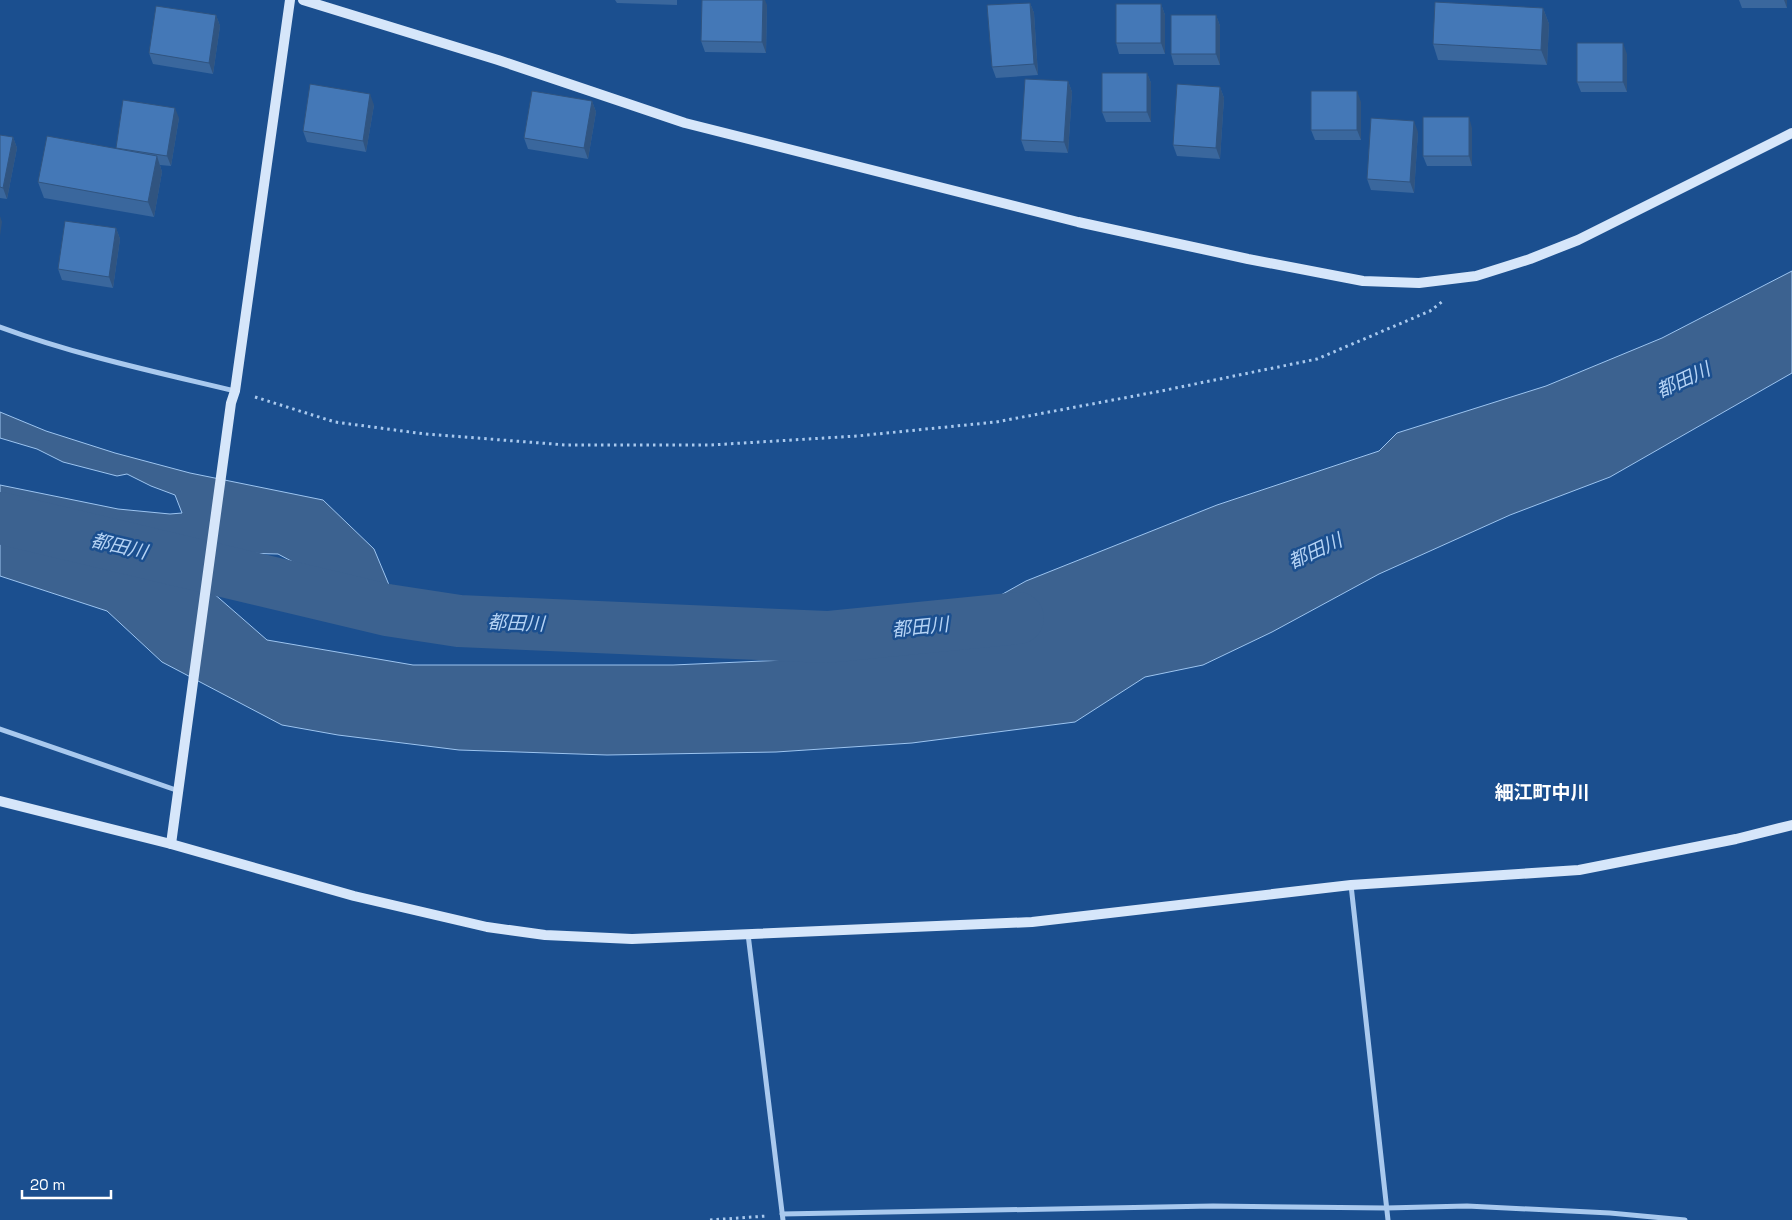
<svg xmlns="http://www.w3.org/2000/svg" width="1792" height="1220" viewBox="0 0 1792 1220" font-family="'Space Grotesk','Noto Sans JP',sans-serif">
<style>
.water{fill:#3c6290;stroke:#9cc4f0}
.lines{fill:none;stroke-linecap:round;stroke-linejoin:round}
.river{stroke:#3c6290;stroke-width:52}
.path{stroke:#a9c9ee;stroke-width:3;stroke-dasharray:2.5 4;stroke-linecap:butt}
.street{stroke:#a9c9ee;stroke-width:5}
.secondary{stroke:#d6e6fa;stroke-width:10}
.wall{fill:#3a679d}
.shaded-wall{fill:#305480}
.building{fill:#4478b7;stroke:#305480}
.labels{text-anchor:middle;dominant-baseline:central;stroke-width:5;stroke-linejoin:round;paint-order:stroke}
.water-label{font-size:19px;font-style:italic;fill:#b5d3f5;stroke:#1b4f8f}
.neighbourhood-label{font-size:19px;font-weight:bold;fill:#fff;stroke:#1b4f8f}
</style>
<rect width="100%" height="100%" fill="#1b4f8f"/>
<polygon class="water" points="1792,271 1792,373 1610,477 1510,515 1379,574 1272,632 1203,665 1145,677 1075,722 912,743 776,752 607,755 459,750 338,735 282,725 162,662 107,611 0,576 0,485 118,509 170,514 182,513 175,495 151,486 127,474 117,476 63,462 37,449 0,438 0,412 46,431 115,453 190,473 323,500 374,549 392,592 323,578 278,554 165,551 267,640 413,665 673,665 853,657 911,645 1026,581 1217,505 1379,451 1397,433 1546,386 1662,338"/>
<g class="lines">
<polyline class="river" points="0,518 387,610 459,621 827,637 1018,618"/>
<g class="path">
<polyline points="255,397 335,422 425,434 566,445 711,445 857,436 996,422 1161,391 1317,359 1430,311 1443,301"/>
<polyline points="710,1220 767,1216"/>
</g>
<g class="street">
<path d="M0,327C76,355 156,372 235,391"/>
<polyline points="0,729 176,790"/>
<polyline points="1351,885 1388,1220"/>
<polyline points="748,934 783,1220"/>
<polyline points="782,1214 1213,1206 1386,1208 1467,1206 1610,1213 1685,1220"/>
</g>
<g class="secondary">
<polyline points="303,0 498,60 685,123 1078,222 1248,259 1363,281 1419,283 1476,276 1530,259 1578,240 1792,133"/>
<polyline points="0,801 171,844 354,896 487,927 545,935 632,939 1032,922 1351,885 1579,870 1736,839 1792,825"/>
<polyline points="171,844 231,403 235,391 290,0"/>
</g>
</g>
<g class="wall">
<polygon points="615,0 677,0 677,5 617,3"/>
<polygon points="1739,0 1787,0 1787,8 1742,8"/>
<polygon points="1030,3 1034,13 1038,75 996,78 992,67"/>
<polygon points="1161,4 1165,15 1165,54 1119,54 1116,43"/>
<polygon points="767,5 766,53 705,52 701,41"/>
<polygon points="1543,8 1549,24 1547,65 1438,60 1433,44"/>
<polygon points="216,15 220,26 213,74 153,64 149,53"/>
<polygon points="1216,15 1220,26 1220,65 1174,65 1171,54"/>
<polygon points="1627,54 1627,92 1581,92 1577,82"/>
<polygon points="1147,73 1151,83 1151,122 1106,122 1102,112"/>
<polygon points="1068,81 1072,92 1068,153 1025,151 1021,140"/>
<polygon points="1220,87 1224,98 1220,159 1177,156 1173,145"/>
<polygon points="592,101 596,112 588,159 528,149 524,138"/>
<polygon points="1361,102 1361,140 1315,140 1311,130"/>
<polygon points="374,105 366,152 307,142 303,131"/>
<polygon points="179,118 171,166 160,165 162,172 154,217 44,198 38,182 117,149"/>
<polygon points="1472,128 1472,166 1427,166 1423,156"/>
<polygon points="1418,132 1414,193 1371,190 1367,179"/>
<polygon points="0,135 13,137 17,148 7,199 0,198"/>
<polygon points="116,228 120,239 113,288 62,280 58,269"/>
</g>
<g class="shaded-wall">
<polygon points="763,0 765,0 767,5 766,53 762,42"/>
<polygon points="1784,0 1787,0 1787,8"/>
<polygon points="1030,3 1034,13 1038,75 1034,64"/>
<polygon points="1161,4 1165,15 1165,54 1161,43"/>
<polygon points="1543,8 1549,24 1547,65 1541,50"/>
<polygon points="216,15 220,26 213,74 209,63"/>
<polygon points="1216,15 1220,26 1220,65 1216,54"/>
<polygon points="1623,43 1627,54 1627,92 1623,82"/>
<polygon points="1147,73 1151,83 1151,122 1147,112"/>
<polygon points="1068,81 1072,92 1068,153 1064,142"/>
<polygon points="1220,87 1224,98 1220,159 1216,148"/>
<polygon points="1357,91 1361,102 1361,140 1357,130"/>
<polygon points="370,94 374,105 366,152 363,141"/>
<polygon points="592,101 596,112 588,159 584,148"/>
<polygon points="175,108 179,118 171,166 167,156"/>
<polygon points="1469,117 1472,128 1472,166 1469,156"/>
<polygon points="1414,121 1418,132 1414,193 1410,182"/>
<polygon points="13,137 17,148 7,199 3,188"/>
<polygon points="157,156 162,172 154,217 148,202"/>
<polygon points="0,216 2,222 0,236"/>
<polygon points="116,228 120,239 113,288 109,277"/>
</g>
<g class="building">
<polygon points="702,0 763,0 762,42 701,41"/>
<polygon points="1435,2 1543,8 1541,50 1433,44"/>
<polygon points="1030,3 1034,64 992,67 987,5"/>
<rect x="1116" y="4" width="45" height="39"/>
<polygon points="156,6 216,15 209,63 149,53"/>
<rect x="1171" y="15" width="45" height="39"/>
<rect x="1577" y="43" width="46" height="39"/>
<rect x="1102" y="73" width="45" height="39"/>
<polygon points="1025,79 1068,81 1064,142 1021,140"/>
<polygon points="310,84 370,94 363,141 303,131"/>
<polygon points="1177,84 1220,87 1216,148 1173,145"/>
<polygon points="532,91 592,101 584,148 524,138"/>
<rect x="1311" y="91" width="46" height="39"/>
<polygon points="123,100 175,108 167,156 116,148"/>
<rect x="1423" y="117" width="46" height="39"/>
<polygon points="1371,118 1414,121 1410,182 1367,179"/>
<polygon points="0,135 13,137 3,188 0,187"/>
<polygon points="47,136 157,156 148,202 38,182"/>
<polygon points="65,221 116,228 109,277 58,269"/>
</g>
<g class="labels">
<g class="water-label">
<text transform="translate(1683 380) rotate(-25)">都田川</text>
<text transform="translate(119 546) rotate(13)">都田川</text>
<text transform="translate(1315 551) rotate(-25)">都田川</text>
<text transform="translate(516 623) rotate(2)">都田川</text>
<text transform="translate(920 627) rotate(-6)">都田川</text>
</g>
<g class="neighbourhood-label">
<text x="1542" y="792">細江町中川</text>
</g>
</g>
<path d="M22 1190v8h89v-8" fill="none" stroke="#ffffff" stroke-width="2.5"/>
<text x="30" y="1190" font-size="15" fill="#ffffff" stroke="#1b4f8f" stroke-width="4" paint-order="stroke">20 m</text>
</svg>
